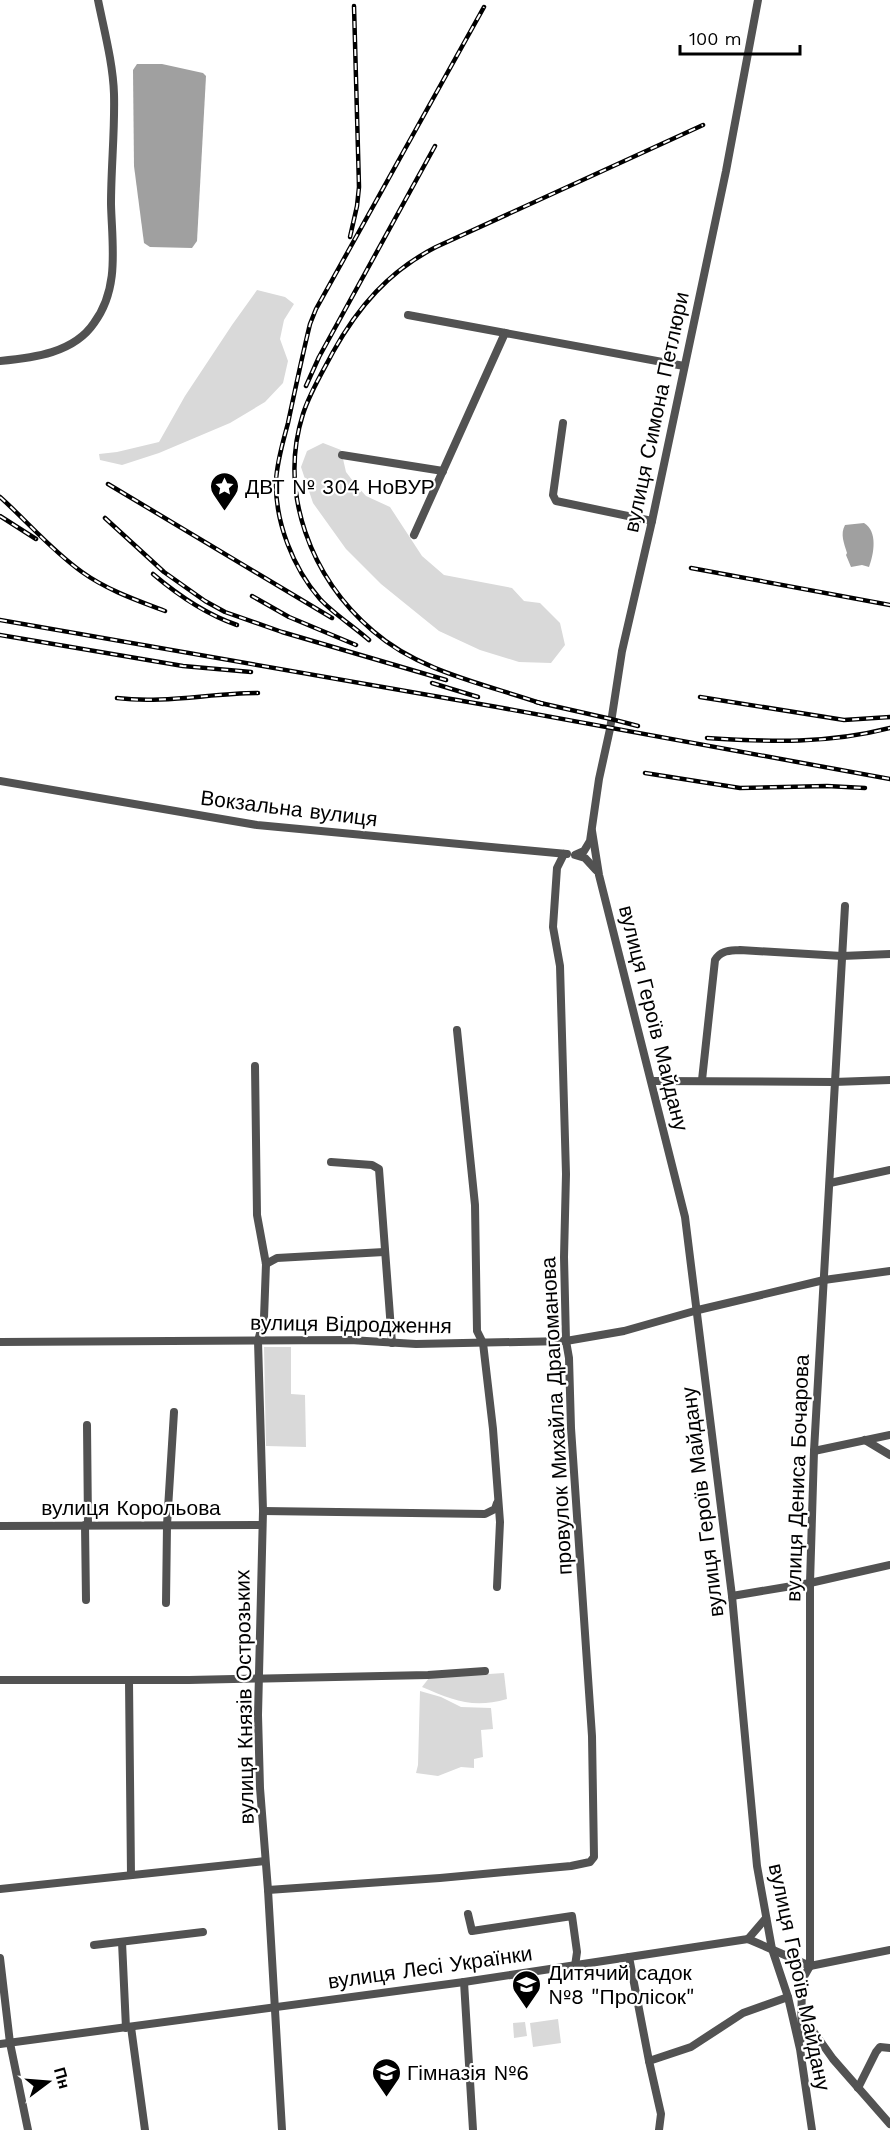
<svg xmlns="http://www.w3.org/2000/svg" width="890" height="2130" viewBox="0 0 890 2130" font-family="'Work Sans',sans-serif">
<style>
.green{fill:#d9d9d9}
.water{fill:#a0a0a0}
.lines{fill:none;stroke-linecap:round;stroke-linejoin:round}
.minor{stroke:#525252;stroke-width:8}
.rail-casing{stroke:#000;stroke-width:4.5}
.rail{stroke:#fff;stroke-width:2;stroke-dasharray:7;stroke-linecap:butt}
.labels{text-anchor:middle;dominant-baseline:central;stroke-width:4.5;stroke-linejoin:round;paint-order:stroke}
.street-label{font-size:21px;fill:#000;stroke:#fff}
.poi-label{font-size:21px;fill:#000;stroke:#fff;text-anchor:start}
</style>
<rect width="100%" height="100%" fill="#fff"/>
<g class="green">
<polygon points="257,290 285,297 294,304 284,320 280,339 288,361 283,383 265,402 230,423 159,453 122,465 100,460 99,454 117,452 159,442 185,396 232,325"/>
<polygon points="323,443 341,450 346,472 356,485 366,496 390,507 422,556 444,575 512,588 524,601 540,603 560,623 565,645 551,663 519,662 480,650 439,631 381,584 346,549 313,503 301,467 307,451"/>
<polygon points="264,1347 291,1347 291,1394 305,1395 306,1447 266,1446"/>
<path d="M504,1673L507,1699C472,1709 453,1700 422,1687L429,1678Z"/>
<polygon points="420,1691 441,1697 461,1707 491,1708 493,1729 481,1730 483,1757 474,1759 474,1768 461,1767 438,1776 416,1773 418,1765"/>
<polygon points="558,2019 561,2043 533,2047 530,2023"/>
<polygon points="525,2022 527,2036 514,2038 513,2023"/>
</g>
<g class="water">
<polygon points="137,64 162,64 203,73 206,76 197,241 192,248 150,247 144,243 134,166 133,70"/>
<path d="M864,523C878,531 874,554 869,567L862,565L851,567L846,555L847,553C844,543 840,534 845,525Z"/>
</g>
<g class="lines">
<g class="minor">
<polyline points="408,315 684,366"/>
<path d="M0,361C33,358 74,353 94,323C120,288 112,245 111,204C111,167 115,131 114,94C113,63 104,30 98,0"/>
<polyline points="563,423 553,495 556,501 652,521"/>
<polyline points="342,455 443,471"/>
<polyline points="414,535 505,333"/>
<polyline points="0,781 257,825 567,854"/>
<polyline points="592,831 599,875 685,1217 732,1596 757,1866 772,1949 788,1997 800,2049 812,2130"/>
<polyline points="596,870 585,858 575,855 584,851 590,841 599,779 610,729 622,651 652,521 726,171 758,0"/>
<polyline points="457,1030 475,1205 477,1331 483,1343 493,1429 500,1522 497,1587"/>
<polyline points="255,1066 257,1215 266,1264 264,1318 258,1341 263,1511 258,1715 260,1788 268,1890 282,2130"/>
<path d="M702,1080L715,960C721,950 729,951 740,950L842,956L890,954"/>
<polyline points="652,1081 834,1082 890,1080"/>
<polyline points="331,1162 372,1165 379,1169 392,1343"/>
<polyline points="830,1183 890,1170"/>
<polyline points="266,1264 277,1258 384,1252"/>
<polyline points="0,1342 350,1340 416,1344 566,1341 624,1331 698,1310 824,1280 890,1271"/>
<polyline points="87,1425 88,1525"/>
<polyline points="865,1440 890,1455"/>
<polyline points="814,1451 890,1435"/>
<polyline points="263,1511 485,1514 495,1509 497,1503"/>
<polyline points="85,1525 86,1600"/>
<polyline points="0,1526 261,1525"/>
<polyline points="732,1596 810,1583 890,1565"/>
<polyline points="166,1603 167,1525 174,1412"/>
<polyline points="0,1680 189,1680 428,1675 485,1671"/>
<polyline points="129,1681 131,1875"/>
<polyline points="0,1889 265,1861"/>
<polyline points="268,1890 440,1878 571,1866 590,1862 594,1857 592,1736 571,1428 569,1358 566,1341 564,1257 566,1174 560,966 553,927 557,868 564,854"/>
<polyline points="468,1914 472,1931 572,1916 577,1952 575,1966"/>
<polyline points="748,1939 766,1918"/>
<polyline points="122,1942 126,2028"/>
<polyline points="94,1945 203,1932"/>
<polyline points="629,1957 649,2061"/>
<polyline points="0,1958 10,2043 28,2130"/>
<polyline points="464,1982 473,2130"/>
<polyline points="803,2017 833,2059 890,2124"/>
<polyline points="131,2027 145,2130"/>
<polyline points="801,2039 802,1980 810,1966 810,1583 814,1451 845,906"/>
<polyline points="0,2044 464,1982 748,1939 810,1966 890,1950"/>
<polyline points="858,2088 876,2052 880,2047 890,2048"/>
<polyline points="659,2130 661,2114 649,2061 691,2047 743,2013 788,1997"/>
</g>
<defs>
<g id="rail">
<polyline points="350,237 357,206 359,187 354,6"/>
<polyline points="306,386 319,357 435,146"/>
<polyline points="108,484 332,618"/>
<path d="M0,497C28,522 51,550 82,572C107,590 136,600 165,611"/>
<polyline points="0,516 36,539"/>
<polyline points="105,518 164,572 205,601 225,612 282,632 446,680"/>
<polyline points="691,568 890,605"/>
<path d="M153,574C179,596 205,614 237,625"/>
<polyline points="252,596 289,617 356,645"/>
<polyline points="0,620 497,707 890,779"/>
<polyline points="0,635 183,666 251,672"/>
<path d="M369,640C353,626 334,614 320,599C293,568 275,522 276,481C277,461 283,442 288,423C295,390 302,357 310,324L316,309L484,7"/>
<polyline points="432,683 478,697"/>
<polyline points="700,697 844,720 890,717"/>
<path d="M117,698C164,704 211,693 258,693"/>
<polyline points="536,702 611,719 638,726"/>
<path d="M543,704C485,684 420,672 373,631C311,578 278,493 303,414C310,392 322,373 333,352C358,307 389,271 436,247L703,125"/>
<path d="M707,738C771,742 828,744 890,728"/>
<polyline points="645,773 740,788 827,786 865,788"/>
</g>
</defs>
<use href="#rail" class="rail-casing"/>
<use href="#rail" class="rail"/>
</g>
<defs>
<symbol id="sight-pin" viewBox="-11 -11 22 30"><path d="M0 17L-7.5 6A9.5 9.5 0 1 1 7.5 6Z" fill="#000" stroke="#fff"/><path d="M0-6L1.8-2.2L6-1.7L2.9 1.2L3.7 5.4L0 3.3L-3.7 5.4L-2.9 1.2L-6-1.7L-1.8-2.2Z" fill="#fff"/></symbol>
<symbol id="school-pin" viewBox="-11 -11 22 30"><path d="M0 17L-7.5 6A9.5 9.5 0 1 1 7.5 6Z" fill="#000" stroke="#fff"/><path d="M0-5L7-2L0 1L-7-2ZM-4 1L0 2.5L4 1V4Q0 6-4 4Z" fill="#fff"/></symbol>
</defs>
<g fill-rule="evenodd">
<use href="#sight-pin" x="208" y="470" width="33" height="45"/>
<use href="#school-pin" x="510" y="1968" width="33" height="45"/>
<use href="#school-pin" x="370" y="2056" width="33" height="45"/>
</g>
<g class="labels">
<g class="street-label">
<text transform="translate(656 412) rotate(-78)">вулиця Симона Петлюри</text>
<text transform="translate(289 808) rotate(7)">Вокзальна вулиця</text>
<text transform="translate(654 1018) rotate(76)">вулиця Героїв Майдану</text>
<text transform="translate(351 1324) rotate(1)">вулиця Відродження</text>
<text transform="translate(556 1416) rotate(-93)">провулок Михайла Драгоманова</text>
<text transform="translate(797 1478) rotate(-88)">вулиця Дениса Бочарова</text>
<text transform="translate(702 1502) rotate(-97)">вулиця Героїв Майдану</text>
<text x="131" y="1507">вулиця Корольова</text>
<text transform="translate(244 1697) rotate(-91)">вулиця Князів Острозьких</text>
<text transform="translate(430 1967) rotate(-8)">вулиця Лесі Українки</text>
<text transform="translate(800 1977) rotate(78)">вулиця Героїв Майдану</text>
</g>
<g class="poi-label">
<text x="245" y="486">ДВТ № 304 НоВУР</text>
<text x="548" y="1972">Дитячий садок<tspan x="548" dy="24">№8 "Пролісок"</tspan></text>
<text x="407" y="2072">Гімназія №6</text>
</g>
</g>
<g transform="translate(48 2082) rotate(74)" stroke="#ffffff" stroke-width="4.5" paint-order="stroke">
<path d="M0-4.5L10 22L0 15L-10 22Z" fill="#000000"/>
<text y="-9" font-size="16" font-weight="bold" text-anchor="middle" fill="#000000">Пн</text>
</g>
<path d="M680 45v9h120v-9" fill="none" stroke="#000000" stroke-width="3"/>
<text x="689" y="45" font-size="18" fill="#000000" stroke="#ffffff" stroke-width="4.5" paint-order="stroke">100 m</text>
</svg>
